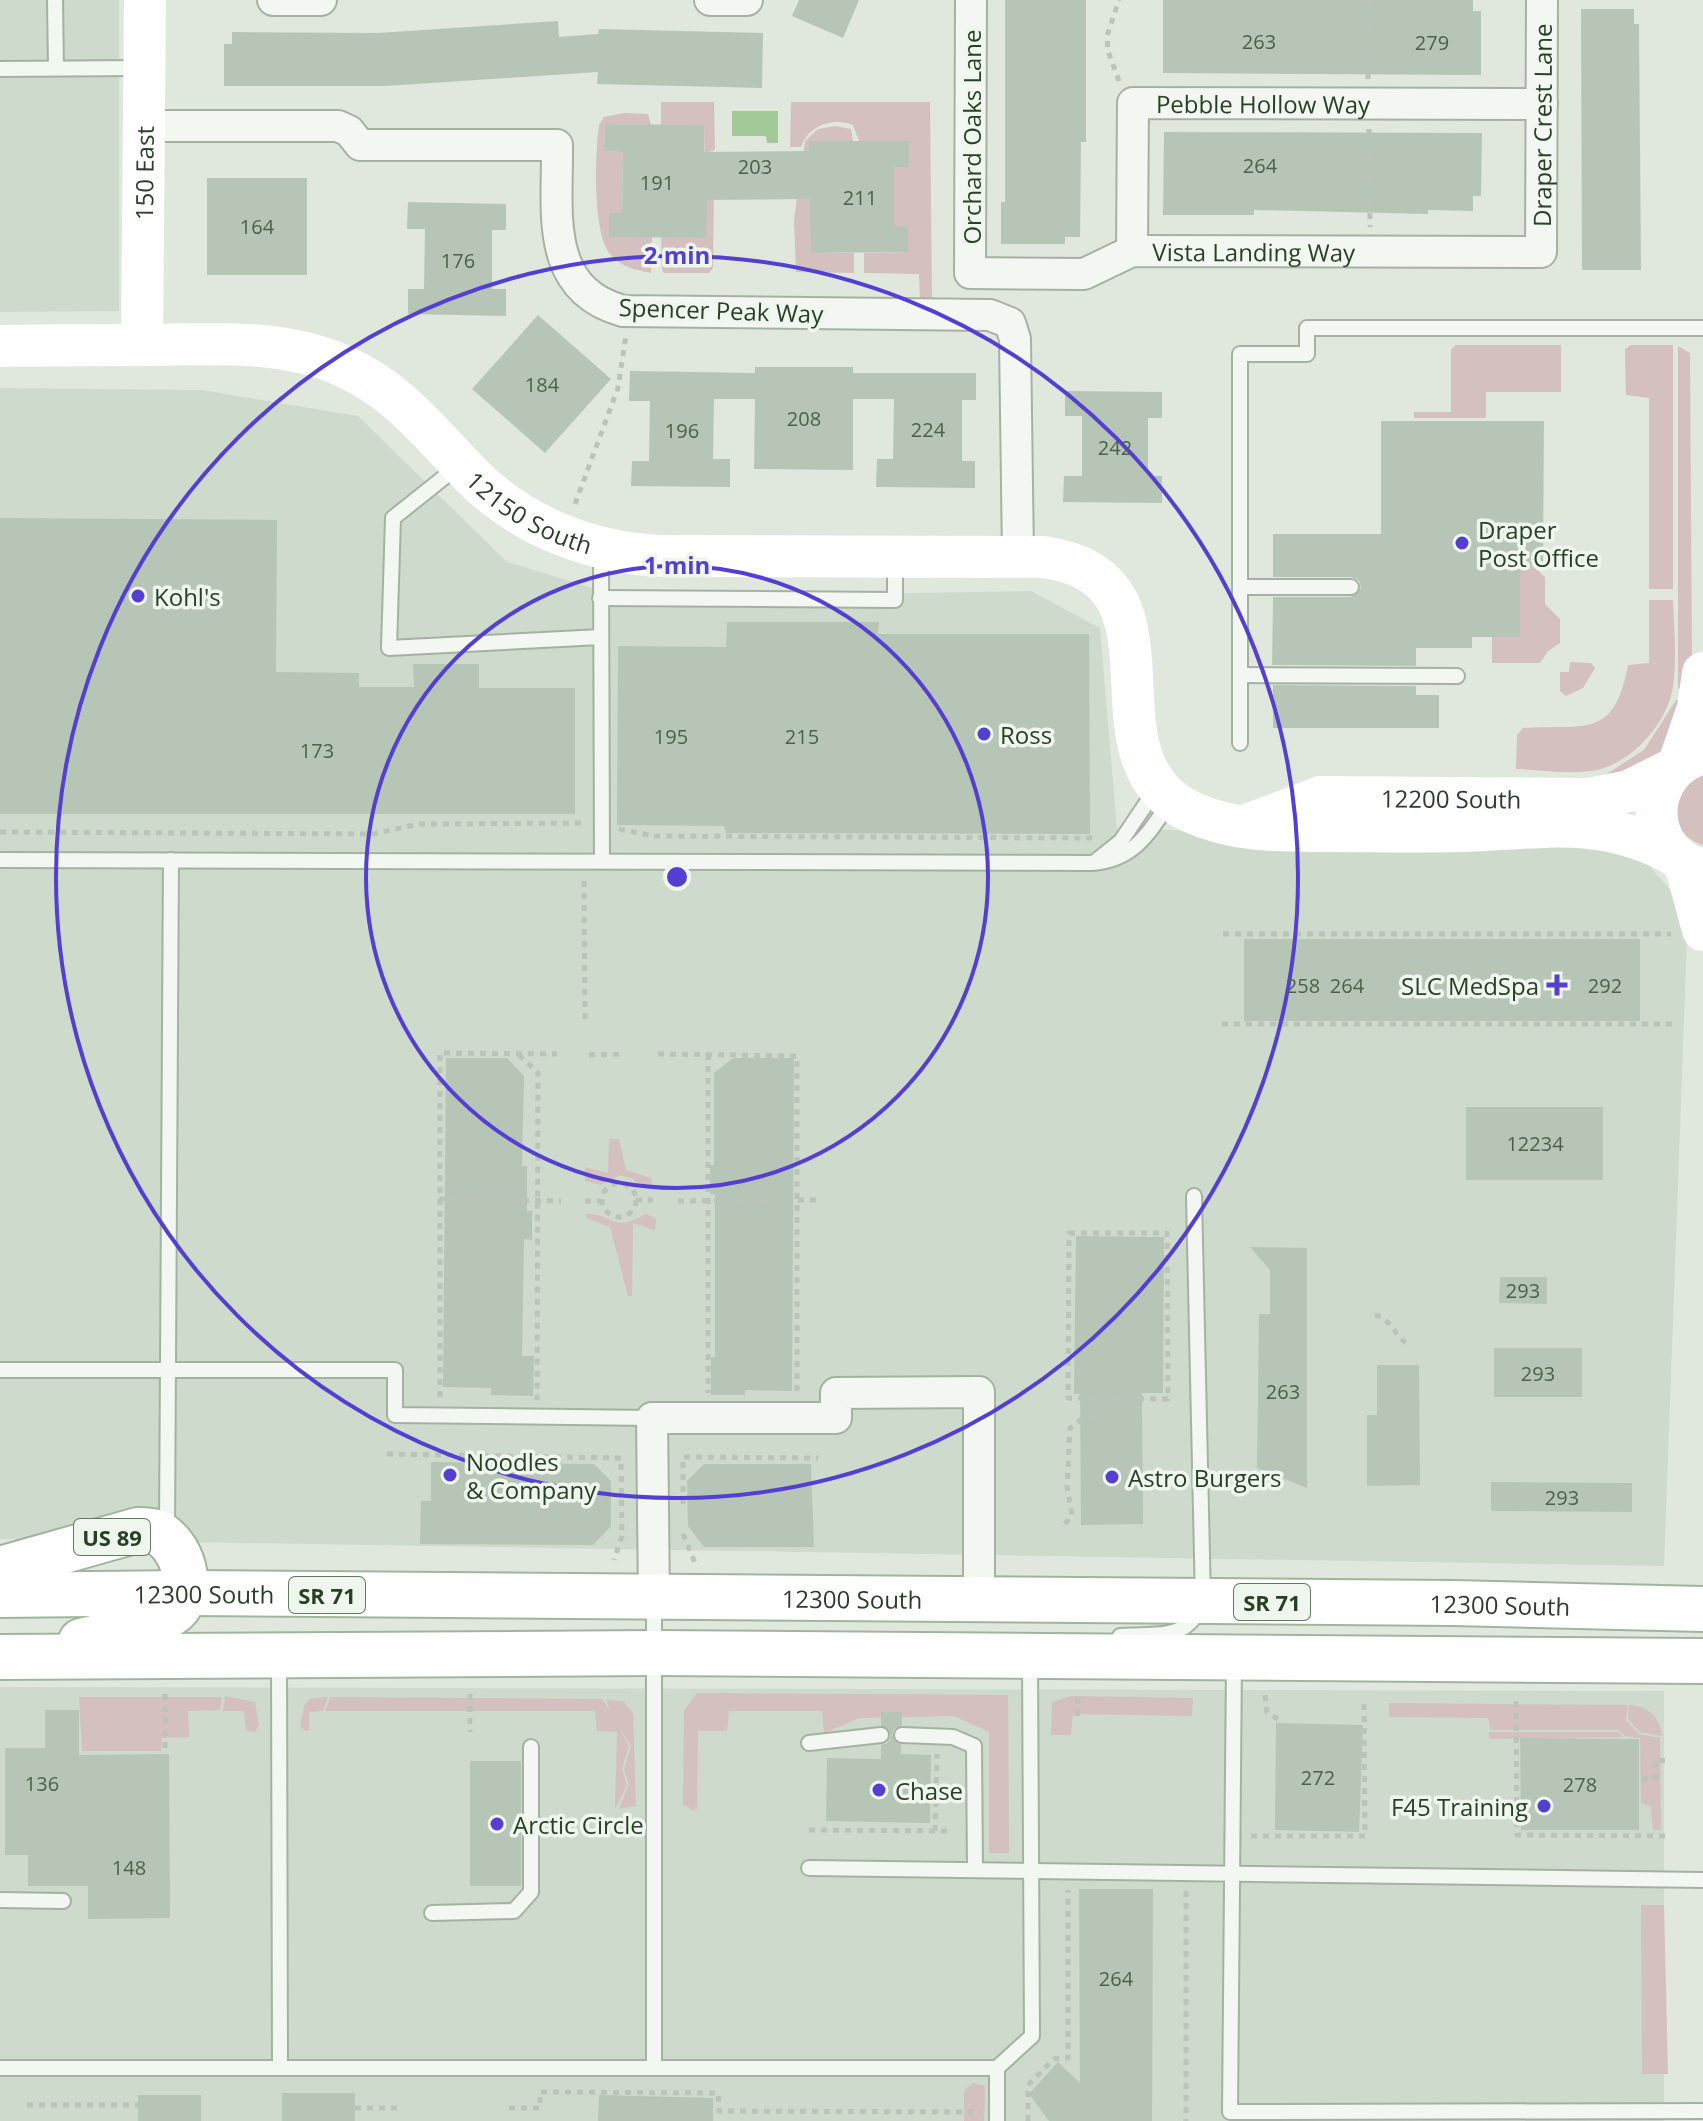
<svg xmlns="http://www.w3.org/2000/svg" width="1703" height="2121" viewBox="0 0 1703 2121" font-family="'Open Sans',sans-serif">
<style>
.built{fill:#cedacc}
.green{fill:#d3c0bf}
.water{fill:#a2ca98}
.building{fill:#b7c5b6}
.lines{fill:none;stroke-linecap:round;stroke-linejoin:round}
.lane-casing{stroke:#a5b2a3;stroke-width:18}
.street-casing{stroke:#a5b2a3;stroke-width:34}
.primary-casing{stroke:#a0b59d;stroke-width:48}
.path{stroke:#bac4b8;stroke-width:5;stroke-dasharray:6 6;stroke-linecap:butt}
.lane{stroke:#f2f7f1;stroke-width:14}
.street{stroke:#f2f7f1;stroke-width:30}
.secondary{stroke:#fff;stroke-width:42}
.primary{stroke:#fff;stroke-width:44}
.ring{fill:none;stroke:#533fd2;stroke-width:4}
.poi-dot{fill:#533fd2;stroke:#eff6ee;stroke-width:3}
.labels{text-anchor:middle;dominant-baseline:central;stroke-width:7;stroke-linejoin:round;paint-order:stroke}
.number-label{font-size:20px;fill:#4c614b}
.shield{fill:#eff6ee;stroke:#647763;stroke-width:2}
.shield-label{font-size:22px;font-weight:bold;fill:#294027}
.street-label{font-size:24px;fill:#294027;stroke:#eff6ee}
.poi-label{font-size:24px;fill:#294027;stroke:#eff6ee;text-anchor:start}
.centre{fill:#533fd2;stroke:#eff6ee;stroke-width:4}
.ring-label{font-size:24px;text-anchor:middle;font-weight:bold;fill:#533fd2;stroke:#eff6ee;stroke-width:7;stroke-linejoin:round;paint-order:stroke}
</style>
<rect width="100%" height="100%" fill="#e0e8de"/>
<g class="built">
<polygon points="0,0 119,0 119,311 0,312"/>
<polygon points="0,388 202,390 358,416 507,562 626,598 1031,591 1100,628 1117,829 1627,840 1688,911 1664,1566 0,1539"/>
<polygon points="0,1687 1664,1691 1664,2121 0,2121"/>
</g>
<g class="green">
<polygon points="661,102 714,102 715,150 706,153 714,196 713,268 709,273 664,273 662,270 661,237 706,238 704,126 661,125"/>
<path d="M791,102H930L932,301L920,299L919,274L864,273V253L908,252V227L894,226V167H909V141H859L853,125C831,117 809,126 801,147H790Z"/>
<path d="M624,113L648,114L651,125L605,124L604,151L623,152L622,213H609L652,237L651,273C636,270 621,267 611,255C592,236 595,152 599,125L604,117Z"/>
<polygon points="835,126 851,129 853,141 812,253 854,253 854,273 796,272 794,220 805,141 818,129"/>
<polygon points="1455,345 1561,345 1561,392 1486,392 1486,418 1414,418 1414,412 1451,412 1451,350"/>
<polygon points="1631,345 1673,345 1673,589 1649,589 1649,398 1626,395 1625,349"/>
<polygon points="1678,346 1690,353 1692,663 1683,691 1678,688"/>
<polygon points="1520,565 1532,565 1545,577 1545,604 1560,619 1560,643 1548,651 1540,663 1492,663 1492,637 1520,637"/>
<path d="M1649,600H1673C1674,628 1677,658 1673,687C1667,723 1633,762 1597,770C1571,775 1542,770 1516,769L1517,735L1523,728C1586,724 1614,740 1628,665L1649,663Z"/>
<polygon points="1570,662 1591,663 1595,668 1583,688 1566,696 1560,691 1560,672 1569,672"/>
<path d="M1676,700H1679C1677,726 1664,759 1638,771C1629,774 1615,774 1605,775L1644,750Z"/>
<path d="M1703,772V845C1676,836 1674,818 1677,792Z"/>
<polygon points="609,1139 619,1139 626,1170 651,1178 653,1188 641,1187 633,1179 620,1175 601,1185 585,1181 585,1167 608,1173"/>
<path d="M586,1214C616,1214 610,1234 646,1214L656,1218L655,1230L633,1223L632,1296H628L610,1227L586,1218Z"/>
<polygon points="697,1693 1008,1695 1009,1853 989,1853 989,1732 954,1716 860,1718 824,1733 822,1711 729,1711 727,1731 698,1731 697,1810 694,1806 695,1811 683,1805 684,1710"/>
<polygon points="225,1696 255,1702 259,1725 255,1732 246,1730 244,1711 223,1711"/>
<polygon points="1071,1696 1193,1698 1192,1716 1073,1714 1071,1735 1051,1735 1052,1702"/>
<polygon points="79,1697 222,1697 220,1710 188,1711 189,1737 162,1738 161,1751 82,1751"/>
<polygon points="328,1697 323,1711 309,1712 309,1730 305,1731 300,1726 304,1706 309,1699"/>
<polygon points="330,1697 602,1699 611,1712 606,1700 623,1701 633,1713 636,1806 619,1809 629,1784 624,1770 631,1746 617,1723 629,1746 622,1769 627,1785 615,1809 617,1732 597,1731 595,1711 325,1711"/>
<polygon points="1389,1703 1628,1705 1626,1720 1639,1734 1660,1738 1661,1830 1653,1830 1651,1807 1641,1803 1640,1738 1625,1736 1619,1730 1491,1730 1488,1718 1389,1717"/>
<path d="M1629,1705C1648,1706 1660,1717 1662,1736L1640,1732L1628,1719Z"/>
<polygon points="1489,1732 1619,1732 1623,1737 1489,1739"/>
<polygon points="1641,1905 1664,1905 1668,2074 1642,2074"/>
<polygon points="973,2083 985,2086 984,2121 964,2121 964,2090"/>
</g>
<polygon class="water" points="732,111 778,111 778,143 767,143 766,136 732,136"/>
<g class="building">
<polygon points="799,0 859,0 843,38 792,16"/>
<polygon points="1005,0 1086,0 1086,142 1081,142 1080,237 1065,237 1065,244 1001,244 1001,202 1005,202"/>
<polygon points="1163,0 1473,0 1473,11 1481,11 1481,75 1163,73"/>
<polygon points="1581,9 1634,9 1634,24 1639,24 1641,270 1582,270"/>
<polygon points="558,21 559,37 598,34 599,29 763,33 762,88 597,84 598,72 386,86 224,86 224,44 232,44 232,32 378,33"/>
<polygon points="605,124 704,125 704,152 809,151 809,141 909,141 909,167 894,167 894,226 908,226 908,252 811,253 810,199 707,200 706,238 609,237 609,213 622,213 623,152 604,151"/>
<polygon points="1164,132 1482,133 1481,196 1473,196 1473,211 1428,210 1428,214 1254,210 1254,215 1163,215"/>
<rect x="207" y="178" width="100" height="97"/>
<polygon points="408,202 506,204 506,230 492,230 492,289 506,289 506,316 408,314 408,289 424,289 425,229 407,229"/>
<polygon points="538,315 611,379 545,453 472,389"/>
<polygon points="755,367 853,367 853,373 976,373 976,400 962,400 962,461 975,461 975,488 876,487 877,459 893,459 894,399 853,399 853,470 754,469 755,399 714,399 713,459 730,459 730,487 631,486 632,461 649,461 650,401 629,401 630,371 755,373"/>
<polygon points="1065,391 1162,392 1162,418 1148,418 1148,476 1162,476 1162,503 1063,502 1064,476 1082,476 1082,416 1065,416"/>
<polygon points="1381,421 1544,421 1543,565 1520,565 1520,637 1472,637 1472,648 1416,648 1416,666 1272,665 1273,597 1351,597 1361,588 1359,581 1351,577 1273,577 1273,534 1381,534"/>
<polygon points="0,518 277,520 276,672 359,673 359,687 414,687 413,664 479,664 479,688 575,688 575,814 0,814"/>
<polygon points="727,622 879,622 878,634 1089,634 1090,834 726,833 724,826 617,825 618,646 726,647"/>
<polygon points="1273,685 1416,686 1416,695 1439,695 1439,728 1273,728"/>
<rect x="1244" y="939" width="396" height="82"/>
<polygon points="446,1058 507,1058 524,1076 522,1166 527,1166 527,1211 532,1211 532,1240 524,1239 522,1356 534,1356 533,1396 491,1395 491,1388 443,1387"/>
<polygon points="733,1058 794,1058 792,1391 745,1390 745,1395 711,1395 711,1357 715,1357 715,1194 710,1194 710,1165 714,1165 714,1073"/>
<rect x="1466" y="1107" width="137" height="73"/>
<polygon points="1076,1236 1164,1237 1163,1393 1142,1393 1143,1524 1081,1525 1080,1394 1074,1394"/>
<polygon points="1250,1247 1307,1248 1307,1488 1257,1468 1259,1314 1270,1314 1270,1270"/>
<polygon points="1500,1277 1547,1277 1547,1304 1499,1303"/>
<rect x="1494" y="1348" width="88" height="49"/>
<polygon points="1377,1365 1419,1365 1420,1485 1367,1486 1367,1415 1377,1415"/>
<polygon points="431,1462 594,1464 611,1481 611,1526 593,1545 420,1544 421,1501 431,1501"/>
<polygon points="704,1464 811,1464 814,1547 704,1547 688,1526 687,1481"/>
<polygon points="1491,1482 1632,1483 1632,1512 1491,1511"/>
<polygon points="45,1710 79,1710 79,1755 169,1754 170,1918 88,1919 88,1886 28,1886 28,1855 5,1855 5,1748 45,1748"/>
<polygon points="881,1712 902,1712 902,1725 894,1729 892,1735 901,1745 901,1754 931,1755 930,1823 826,1821 827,1758 881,1759 881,1745 888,1743 891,1735 881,1725"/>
<polygon points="1276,1723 1363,1725 1359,1832 1275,1830"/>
<polygon points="1520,1738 1639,1739 1639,1830 1521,1830"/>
<rect x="470" y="1761" width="51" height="125"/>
<polygon points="1079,1889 1153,1889 1152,2121 1049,2121 1029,2094 1058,2062 1080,2083"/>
<rect x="282" y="2093" width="73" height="28"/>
<rect x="138" y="2095" width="63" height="26"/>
<polygon points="599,2095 713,2098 713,2121 598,2121"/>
</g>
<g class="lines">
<defs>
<g id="lane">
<polyline points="55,0 56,68"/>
<polyline points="0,69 140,68"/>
<polyline points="457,467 393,518 389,648 601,637"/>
<polyline points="601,552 602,861"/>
<polyline points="1240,587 1351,587"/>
<polyline points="600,598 895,600 895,559"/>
<polyline points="1240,675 1457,676"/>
<polyline points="1240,743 1240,354 1307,354 1307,328 1703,328"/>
<path d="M0,860L1092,863C1134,860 1149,833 1171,800"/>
<polyline points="1096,861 1121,841 1156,789"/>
<polyline points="0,1370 395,1370 395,1415 652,1418"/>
<polyline points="167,1530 171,860"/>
<path d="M1120,1636C1158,1633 1188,1642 1203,1601L1194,1196"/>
<polyline points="1234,1660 1230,2112 1703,2111"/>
<polyline points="279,1661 280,2068"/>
<polyline points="902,1735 953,1737 974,1746 975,1869"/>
<polyline points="809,1743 881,1735"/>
<polyline points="809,1868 1703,1880"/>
<polyline points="0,1900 63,1901"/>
<polyline points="432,1913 514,1911 531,1892 531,1747"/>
<polyline points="654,2067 654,1600"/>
<polyline points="0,2068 997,2068 1032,2036 1030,1660"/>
<polyline points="997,2121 997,2068"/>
</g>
<g id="street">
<polyline points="273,0 321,0"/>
<polyline points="710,0 747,0"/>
<path id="s1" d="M971,0L970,273L1084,274L1132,251L1541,252L1542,0"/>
<path d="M144,126H338L349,131L360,145H557C558,211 543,289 623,311L990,315L1010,323L1015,339L1018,557"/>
<path id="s2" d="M1132,251L1133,103L1542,104"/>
<polyline points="654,1599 652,1418 836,1418 836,1393 979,1392 979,1599"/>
</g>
<g id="primary">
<path d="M0,1569L138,1530C144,1530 151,1530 156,1532C182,1543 197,1591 175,1611C156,1627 106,1634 81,1641"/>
<path id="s6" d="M0,1595L185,1593L1453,1603L1703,1609"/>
<polyline points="0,1657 655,1653 1703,1661"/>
</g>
</defs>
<use href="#lane" class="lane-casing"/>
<use href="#street" class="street-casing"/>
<use href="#primary" class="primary-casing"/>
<g class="path">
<polyline points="1368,79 1369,0"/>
<polyline points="1119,81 1108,51 1107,36 1119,0"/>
<polyline points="1369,129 1370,227"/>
<polyline points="575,504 618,388 626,335"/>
<polyline points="619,829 654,836 1092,838"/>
<polyline points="0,832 373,834 419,824 586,823"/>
<polyline points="584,881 585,1019"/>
<polyline points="1223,934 1671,934"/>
<polyline points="1222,1024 1672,1024"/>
<polyline points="658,1054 797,1056 797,1392"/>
<polyline points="708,1054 708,1393"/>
<polyline points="519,1055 538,1073 537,1400"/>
<polyline points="589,1055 625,1054"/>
<circle cx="619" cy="1200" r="17"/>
<polyline points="439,1199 561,1201"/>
<polyline points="636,1200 653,1200"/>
<polyline points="585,1201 601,1201"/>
<polyline points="678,1201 819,1200"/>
<polygon points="1069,1233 1167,1233 1168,1399 1068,1398"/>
<path d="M1375,1315C1391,1319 1394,1334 1406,1343"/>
<polyline points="440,1397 440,1053 557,1054"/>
<polyline points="387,1454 621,1458 622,1536 614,1560"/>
<polyline points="683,1504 683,1457 818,1458"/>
<polyline points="1065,1524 1072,1515 1067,1487 1070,1428 1083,1418 1106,1417"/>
<polyline points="683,1534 695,1563"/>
<polyline points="165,1694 165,1750"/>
<polyline points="470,1694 470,1732"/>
<polyline points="1265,1695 1267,1712 1279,1720"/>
<polyline points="1516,1701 1517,1835 1667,1836"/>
<polyline points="1077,1716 1078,1692"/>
<polyline points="1642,1779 1655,1779 1655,1760 1667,1761"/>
<polyline points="809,1830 952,1831"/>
<polyline points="935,1831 937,1754"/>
<polyline points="1251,1836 1365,1836 1364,1699"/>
<polyline points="1186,1891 1186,2121"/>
<polyline points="27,2105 138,2105"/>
<polyline points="355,2108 401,2108"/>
<polyline points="509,2108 540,2108 540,2092 718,2093 719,2111 981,2112"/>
<polyline points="1028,2121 1028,2085 1054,2059 1068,2058 1068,1890"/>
</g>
<use href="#lane" class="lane"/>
<use href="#street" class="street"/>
<g class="secondary">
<path id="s3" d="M142,345L145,0"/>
<path id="s4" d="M0,346C51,345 101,345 152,345C216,344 283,339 343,366C398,390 430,433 471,475C522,527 595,555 668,556L1044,557C1199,579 1074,757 1191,812C1233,831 1276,831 1321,831C1368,831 1414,832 1461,831C1540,829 1599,814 1673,854"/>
<path d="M1703,753C1642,770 1640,854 1703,870"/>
<polyline points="1679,763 1698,708 1703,673"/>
<path id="s5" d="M1250,824L1321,797L1589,799L1629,791L1673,769"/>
<polyline points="1685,863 1703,930"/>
</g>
<use href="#primary" class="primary"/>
</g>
<g class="ring">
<circle cx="677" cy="877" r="311"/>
<circle cx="677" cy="877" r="621"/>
</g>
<g class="poi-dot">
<circle cx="1462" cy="543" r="8"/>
<circle cx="138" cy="596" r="8"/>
<circle cx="984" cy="734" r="8"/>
<path d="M1553 973h8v8h8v8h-8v8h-8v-8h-8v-8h8z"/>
<circle cx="450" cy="1475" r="8"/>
<circle cx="1112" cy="1477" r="8"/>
<circle cx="879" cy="1790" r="8"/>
<circle cx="1544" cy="1806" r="8"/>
<circle cx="497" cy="1824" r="8"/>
</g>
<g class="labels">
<g class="number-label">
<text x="1259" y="41">263</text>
<text x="1432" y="42">279</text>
<text x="1260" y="165">264</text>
<text x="755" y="166">203</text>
<text x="657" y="182">191</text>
<text x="860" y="197">211</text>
<text x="257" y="226">164</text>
<text x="458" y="260">176</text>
<text x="542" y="384">184</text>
<text x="804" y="418">208</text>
<text x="928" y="429">224</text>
<text x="682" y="430">196</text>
<text x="1115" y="447">242</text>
<text x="671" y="736">195</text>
<text x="802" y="736">215</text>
<text x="317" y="750">173</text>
<text x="1303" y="985">258</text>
<text x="1347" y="985">264</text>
<text x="1605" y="985">292</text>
<text x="1535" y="1143">12234</text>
<text x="1523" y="1290">293</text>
<text x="1538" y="1373">293</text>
<text x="1283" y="1391">263</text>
<text x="1562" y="1497">293</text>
<text x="1318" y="1777">272</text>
<text x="42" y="1783">136</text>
<text x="1580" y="1784">278</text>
<text x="129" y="1867">148</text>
<text x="1116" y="1978">264</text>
</g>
<g class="shield">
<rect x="74" y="1519" width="76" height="36" rx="6"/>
<rect x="289" y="1577" width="76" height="36" rx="6"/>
<rect x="1234" y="1584" width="76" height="36" rx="6"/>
</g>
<g class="shield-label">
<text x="112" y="1537">US 89</text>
<text x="327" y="1595">SR 71</text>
<text x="1272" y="1602">SR 71</text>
</g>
<g class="street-label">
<text stroke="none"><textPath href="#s2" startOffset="278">Pebble Hollow Way</textPath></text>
<text stroke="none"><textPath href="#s1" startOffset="976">Draper Crest Lane</textPath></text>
<text transform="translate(971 137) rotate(-90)">Orchard Oaks Lane</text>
<text stroke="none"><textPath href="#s3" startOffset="172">150 East</textPath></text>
<text stroke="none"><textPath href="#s1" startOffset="562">Vista Landing Way</textPath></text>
<text transform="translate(721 310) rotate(2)">Spencer Peak Way</text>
<text stroke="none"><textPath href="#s4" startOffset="586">12150 South</textPath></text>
<text stroke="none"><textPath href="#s5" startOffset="206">12200 South</textPath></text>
<text stroke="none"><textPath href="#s6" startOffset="204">12300 South</textPath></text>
<text stroke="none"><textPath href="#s6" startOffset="852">12300 South</textPath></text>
<text stroke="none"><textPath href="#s6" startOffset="1500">12300 South</textPath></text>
</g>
<g class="poi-label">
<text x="1478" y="529">Draper<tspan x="1478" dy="28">Post Office</tspan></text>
<text x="154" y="596">Kohl's</text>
<text x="1000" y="734">Ross</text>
<text x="1539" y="985" text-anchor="end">SLC MedSpa</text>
<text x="466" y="1461">Noodles<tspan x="466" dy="28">&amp; Company</tspan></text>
<text x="1128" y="1477">Astro Burgers</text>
<text x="895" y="1790">Chase</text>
<text x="1528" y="1806" text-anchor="end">F45 Training</text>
<text x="513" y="1824">Arctic Circle</text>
</g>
</g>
<circle cx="677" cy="877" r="12" class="centre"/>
<g class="ring-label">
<text x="677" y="264">2 min</text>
<text x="677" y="574">1 min</text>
</g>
</svg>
